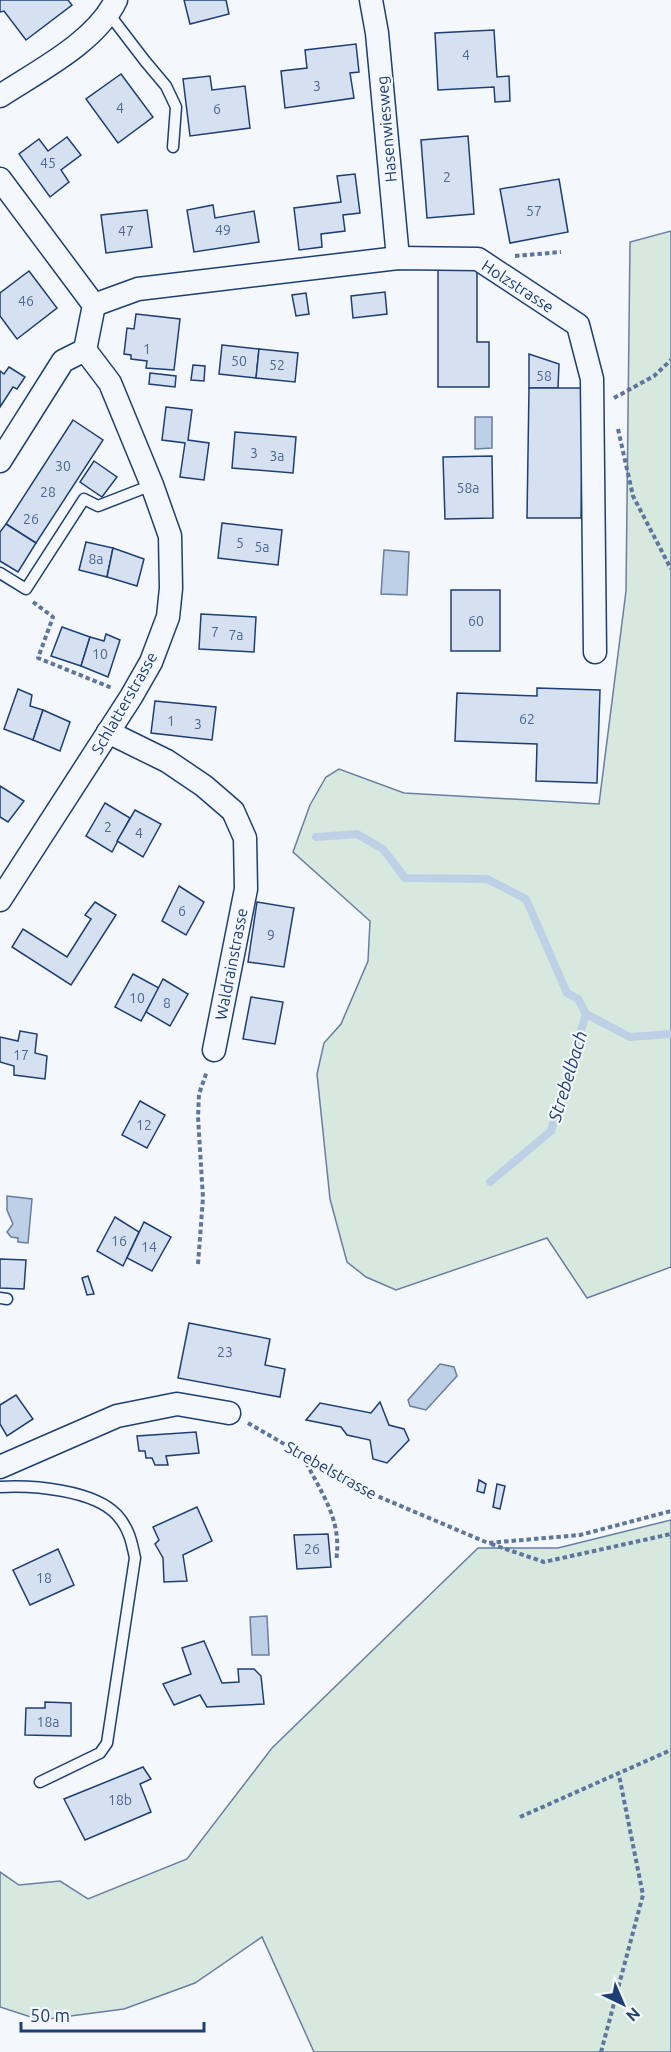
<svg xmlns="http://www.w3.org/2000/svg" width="671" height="2052" viewBox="0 0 671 2052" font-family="Ubuntu,sans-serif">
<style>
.green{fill:#d7e8df;stroke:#687fa3;stroke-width:1.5}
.water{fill:#bed0e5;stroke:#687fa3;stroke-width:1.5}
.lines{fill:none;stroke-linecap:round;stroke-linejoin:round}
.stream{stroke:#bed0e5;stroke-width:8}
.building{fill:#d5e0f0;stroke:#1d3f73;stroke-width:1.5}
.service-casing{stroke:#1d3f73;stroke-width:13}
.minor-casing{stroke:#1d3f73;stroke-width:25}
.path{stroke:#5e769c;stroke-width:4;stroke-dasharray:4.5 3;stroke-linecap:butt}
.service{stroke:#f4f7fb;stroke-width:10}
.minor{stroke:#f4f7fb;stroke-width:22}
.labels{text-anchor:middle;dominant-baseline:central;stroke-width:4.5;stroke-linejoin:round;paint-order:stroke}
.number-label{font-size:14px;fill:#4b6792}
.street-label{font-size:16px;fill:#1d3f73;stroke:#f4f7fb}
.water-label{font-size:18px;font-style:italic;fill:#1d3f73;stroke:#f4f7fb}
</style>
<rect width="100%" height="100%" fill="#f4f7fb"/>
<g class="green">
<polygon points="671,231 671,1267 587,1298 547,1238 396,1290 366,1277 347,1262 330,1199 317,1074 324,1043 341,1024 368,961 370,921 293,852 310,805 326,777 339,769 404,793 599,804 626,591 630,242"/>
<polygon points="671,1520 671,2052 314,2052 262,1937 195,1983 124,2009 40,2020 0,2007 0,1872 19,1885 60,1881 88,1899 187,1859 272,1748 478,1548 558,1548"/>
</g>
<g class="water">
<polygon points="475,417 492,417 492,448 475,449"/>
<polygon points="384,550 409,552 407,595 381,594"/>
<polygon points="7,1196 32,1199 28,1243 18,1242 18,1238 11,1237 7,1232 13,1224 7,1210"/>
<polygon points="440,1364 454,1367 457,1376 426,1410 410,1406 408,1400"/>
<polygon points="267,1616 269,1655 252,1655 250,1617"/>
</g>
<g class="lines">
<g class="stream">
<polyline points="316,837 357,834 383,849 405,878 487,879 526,899 567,993 578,999 586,1014 630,1037 671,1034"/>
<polyline points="490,1182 551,1131 586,1014"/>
</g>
</g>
<g class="building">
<polygon points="0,0 68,0 72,5 26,40 4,11 0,12"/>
<polygon points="184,0 226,0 229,14 190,24"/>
<polygon points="494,30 497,77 509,76 510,101 495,102 494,87 438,90 435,33"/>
<polygon points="356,44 359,72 350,73 354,98 285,108 281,71 307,68 305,50"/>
<polygon points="121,74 153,117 118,143 86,99"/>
<polygon points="210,76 212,90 245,86 250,128 190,136 183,79"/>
<polygon points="468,136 474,214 427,218 421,140"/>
<polygon points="67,137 81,155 61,170 69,182 50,197 19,154 39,139 48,151"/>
<polygon points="355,174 360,213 343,215 345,231 321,234 322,247 299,250 294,208 341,202 337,176"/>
<polygon points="559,179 568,232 510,243 500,189"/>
<polygon points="213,205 215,218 254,211 259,242 194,252 187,210"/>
<polygon points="147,210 152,247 106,253 101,215"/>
<polygon points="438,263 477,263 477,342 489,342 489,387 438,387"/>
<polygon points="29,271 57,308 17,339 0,316 0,293"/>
<polygon points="385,292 387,314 353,318 351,296"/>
<polygon points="306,293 309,314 296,316 292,295"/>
<polygon points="136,314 180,319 174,370 146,368 147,361 131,359 131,355 124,354 127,328 134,329"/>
<polygon points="222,345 259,349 256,378 219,374"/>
<polygon points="259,349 298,353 295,382 256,378"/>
<polygon points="529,354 559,364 558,388 529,388"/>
<polygon points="193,365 205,366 204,381 191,380"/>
<polygon points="9,367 25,377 17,389 13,387 0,407 0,371 4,374"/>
<polygon points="150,373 176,376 175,387 149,384"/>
<polygon points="529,388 583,388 581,518 527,518"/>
<polygon points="166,407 192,410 188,440 209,443 204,480 180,477 185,443 162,440"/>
<polygon points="73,420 103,440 36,543 6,524"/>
<polygon points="235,432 296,437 293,473 232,468"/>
<polygon points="492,456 493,518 445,519 443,457"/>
<polygon points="94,461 117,477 102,497 80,482"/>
<polygon points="222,523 282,530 278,565 218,558"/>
<polygon points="6,524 36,543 18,572 0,561 0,532"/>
<polygon points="86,542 113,548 107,577 79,570"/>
<polygon points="113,548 144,559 137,586 107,577"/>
<rect x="451" y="590" width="49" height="61"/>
<polygon points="201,614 256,617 254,652 199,649"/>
<polygon points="62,627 90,637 81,666 51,656"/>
<polygon points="106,634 120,640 108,677 81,666 90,637 104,641"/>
<polygon points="537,688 600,690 597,783 536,781 537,744 455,741 457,693 537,696"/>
<polygon points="18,689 32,695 30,706 43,710 33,740 4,729"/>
<polygon points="155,701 216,707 212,740 151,733"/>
<polygon points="43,710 70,722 60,751 33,740"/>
<polygon points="0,786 24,801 8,822 0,817"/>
<polygon points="105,803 130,818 112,852 86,836"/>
<polygon points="135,810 161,824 143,857 117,841"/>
<polygon points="179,886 204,902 186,935 162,921"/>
<polygon points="95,902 116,915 71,985 12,947 23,929 67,957 91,919 85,915"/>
<polygon points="257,902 294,908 284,967 248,962"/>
<polygon points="133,974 159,988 141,1021 115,1007"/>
<polygon points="163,979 188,994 170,1026 146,1012"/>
<polygon points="251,997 283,1002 275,1044 243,1039"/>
<polygon points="20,1031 37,1034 35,1053 47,1056 45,1079 14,1075 14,1066 0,1062 0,1037 18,1041"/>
<polygon points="140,1101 165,1115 147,1148 122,1135"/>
<polygon points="115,1217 139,1232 123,1266 97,1251"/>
<polygon points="144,1222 171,1237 152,1271 127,1258"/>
<polygon points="0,1259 26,1260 24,1289 0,1288"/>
<polygon points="88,1276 94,1294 87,1295 82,1278"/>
<polygon points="189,1323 270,1339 265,1365 285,1369 280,1397 178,1378"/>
<polygon points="16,1395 33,1419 7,1436 0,1424 0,1405"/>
<polygon points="380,1402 389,1425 404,1429 409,1440 387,1463 373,1459 370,1440 347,1435 341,1427 306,1420 320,1403 371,1413"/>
<polygon points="196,1432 199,1453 166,1456 168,1465 155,1465 152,1458 146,1458 145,1451 139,1451 137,1436"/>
<polygon points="479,1480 486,1484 484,1493 477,1491"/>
<polygon points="497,1484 505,1486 500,1509 493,1507"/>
<polygon points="197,1507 212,1541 183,1555 187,1581 164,1582 163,1558 155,1544 159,1540 153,1527"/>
<polygon points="328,1534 331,1567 297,1569 294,1535"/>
<polygon points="58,1549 74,1585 30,1605 13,1570"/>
<polygon points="204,1641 222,1683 239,1682 238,1669 254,1669 261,1676 264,1704 207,1707 200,1695 174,1705 163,1684 191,1674 182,1648"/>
<polygon points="45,1702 71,1703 71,1736 25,1735 26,1708 45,1708"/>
<polygon points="143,1767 151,1779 140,1784 151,1812 85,1840 64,1799"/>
</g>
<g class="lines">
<defs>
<g id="service">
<polyline points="109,14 145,61 166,86 176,107 173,147"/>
<polyline points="0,573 26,589 84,499 98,506 152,485"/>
<polyline points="0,1298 7,1299"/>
<path d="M0,1487C33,1485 94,1490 117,1515C129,1528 132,1543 135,1558L107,1743L100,1753L40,1782"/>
</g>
<g id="minor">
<polyline points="371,0 377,33 398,258"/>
<path d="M0,96C38,71 96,42 116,0"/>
<polyline points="0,179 94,305 85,350"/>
<polyline points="94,305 138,289 398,258 478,259 578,325 592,379 595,652"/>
<polyline points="0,461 63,361 85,350"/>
<polyline points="108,732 167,761 204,786 233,811 245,838 246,889 214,1050"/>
<polyline points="0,900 131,697 151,662 168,617 171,588 170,536 152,485 110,383 85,350"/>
<polyline points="0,1467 117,1416 177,1404 229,1413"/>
</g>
</defs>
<use href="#service" class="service-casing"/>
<use href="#minor" class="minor-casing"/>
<g class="path">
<polyline points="515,256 561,252"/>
<polyline points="614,398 654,376 671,360"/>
<polyline points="618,429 633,496 671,569"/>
<polyline points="33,602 53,617 38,658 112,688"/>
<polyline points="198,1264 203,1198 198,1117 199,1094 207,1071"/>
<polyline points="248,1423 363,1490 488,1543 580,1535 671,1511"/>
<path d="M303,1456C320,1492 343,1519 336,1561"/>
<polyline points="491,1544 544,1562 671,1534"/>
<polyline points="520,1817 671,1750"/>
<polyline points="601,2052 643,1895 619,1775"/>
</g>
<use href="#service" class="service"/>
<use href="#minor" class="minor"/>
</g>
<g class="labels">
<g class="number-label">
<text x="466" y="55">4</text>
<text x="317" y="86">3</text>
<text x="120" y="108">4</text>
<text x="217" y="109">6</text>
<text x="48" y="163">45</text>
<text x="447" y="177">2</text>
<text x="534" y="211">57</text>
<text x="223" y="230">49</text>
<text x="126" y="231">47</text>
<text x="26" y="301">46</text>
<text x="147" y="349">1</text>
<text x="239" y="361">50</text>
<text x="277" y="365">52</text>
<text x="544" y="376">58</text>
<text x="254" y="453">3</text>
<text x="277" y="456">3a</text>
<text x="63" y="466">30</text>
<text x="468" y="488">58a</text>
<text x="48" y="492">28</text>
<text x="31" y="519">26</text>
<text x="240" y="543">5</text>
<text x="262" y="547">5a</text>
<text x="96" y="559">8a</text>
<text x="476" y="621">60</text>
<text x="215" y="632">7</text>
<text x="236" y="635">7a</text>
<text x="100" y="654">10</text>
<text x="527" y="719">62</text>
<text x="171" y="721">1</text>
<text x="198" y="724">3</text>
<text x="108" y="827">2</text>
<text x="139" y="833">4</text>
<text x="182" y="911">6</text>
<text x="271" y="935">9</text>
<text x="137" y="998">10</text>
<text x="167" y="1003">8</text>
<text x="21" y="1055">17</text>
<text x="144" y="1125">12</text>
<text x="119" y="1241">16</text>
<text x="149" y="1247">14</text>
<text x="225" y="1352">23</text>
<text x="312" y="1549">26</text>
<text x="44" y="1578">18</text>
<text x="48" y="1722">18a</text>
<text x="120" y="1800">18b</text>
</g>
<g class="street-label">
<text transform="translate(386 129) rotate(-95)">Hasenwiesweg</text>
<text transform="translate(518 286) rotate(33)">Holzstrasse</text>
<text transform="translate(124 703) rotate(-60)">Schlatterstrasse</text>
<text transform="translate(231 964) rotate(-79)">Waldrainstrasse</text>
<text transform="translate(331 1470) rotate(29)">Strebelstrasse</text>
</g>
<g class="water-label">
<text transform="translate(567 1076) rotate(-73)">Strebelbach</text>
</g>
</g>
<g transform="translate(623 2004) rotate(136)" stroke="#f4f7fb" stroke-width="4.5" paint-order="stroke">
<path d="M0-4.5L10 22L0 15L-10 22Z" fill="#1d3f73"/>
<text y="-9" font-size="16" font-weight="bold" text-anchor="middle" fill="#1d3f73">N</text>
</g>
<path d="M21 2022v9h183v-9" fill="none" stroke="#1d3f73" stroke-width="3"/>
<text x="30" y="2022" font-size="18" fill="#1d3f73" stroke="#f4f7fb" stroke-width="4.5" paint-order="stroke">50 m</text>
</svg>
